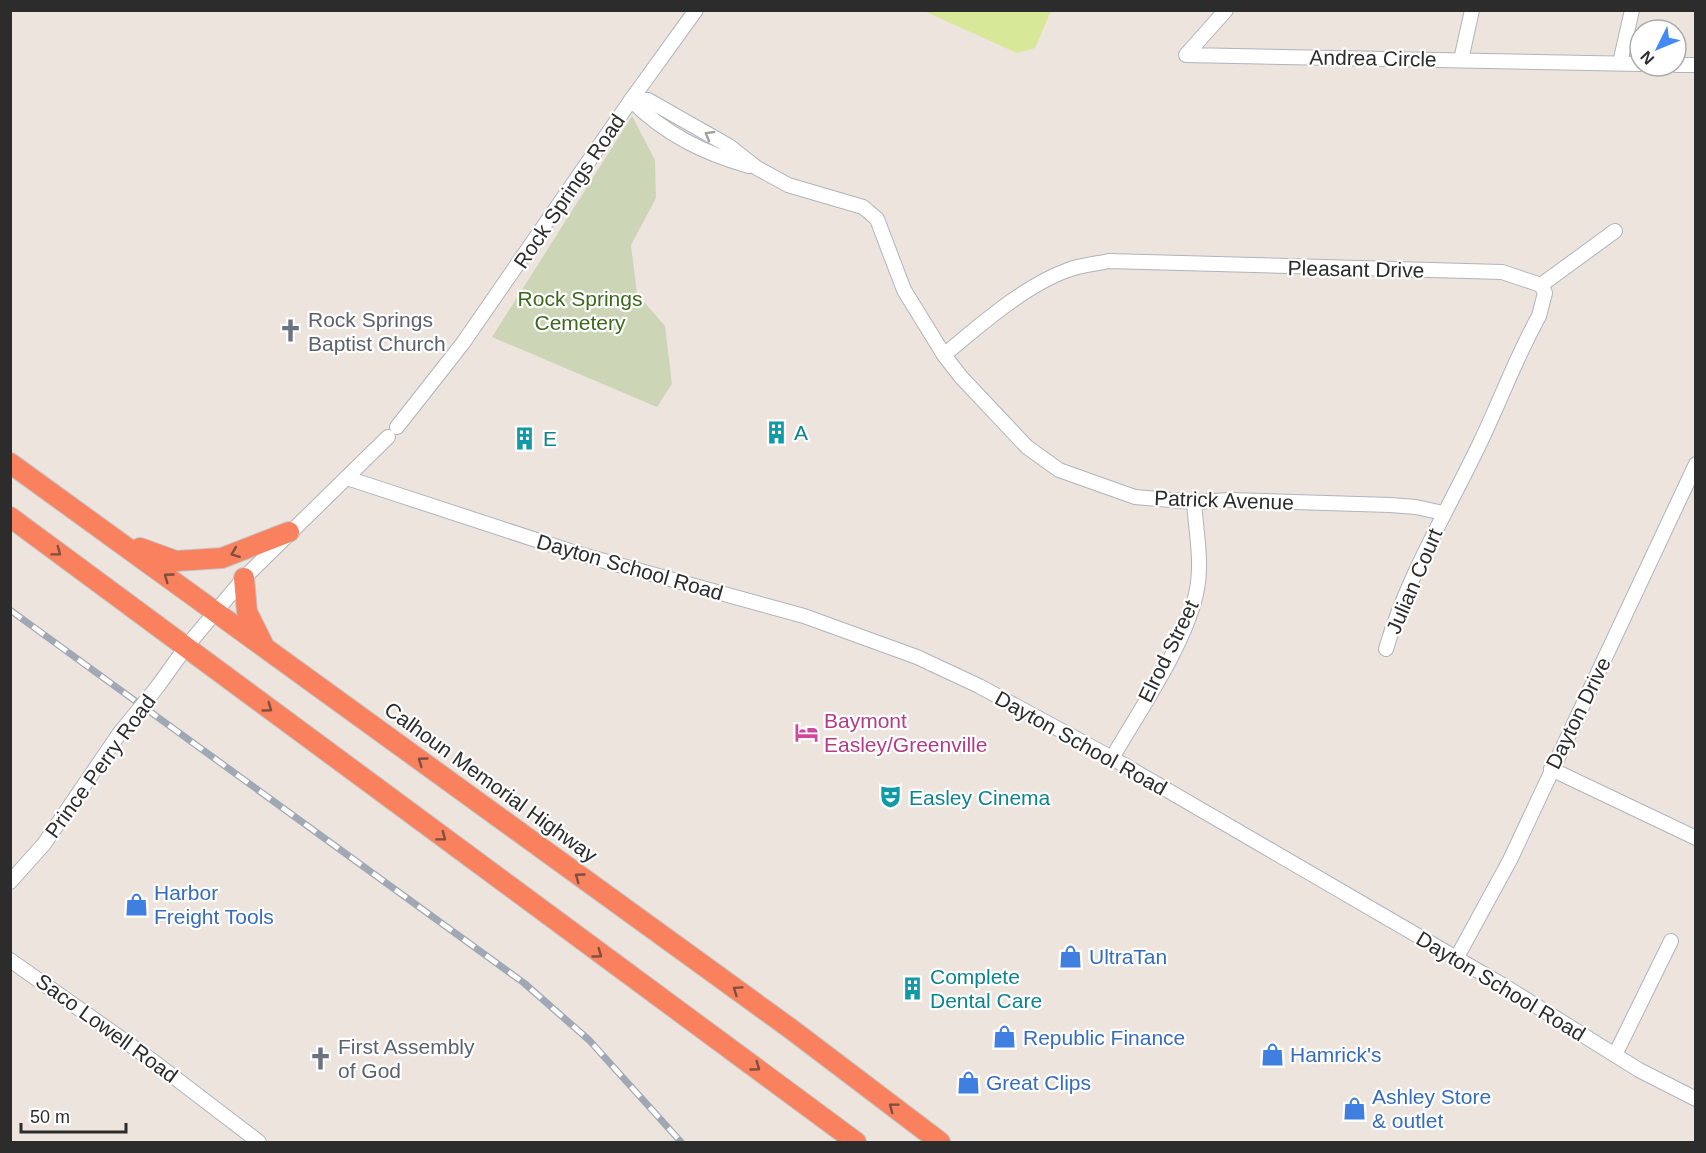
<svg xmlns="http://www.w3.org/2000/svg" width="1706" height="1153" viewBox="0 0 1706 1153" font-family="Helvetica,sans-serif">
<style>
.cemetery{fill:#ccd6b6}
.pitch{fill:#d7e899}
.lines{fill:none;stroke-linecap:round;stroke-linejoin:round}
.minor-casing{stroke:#afb4bc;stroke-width:16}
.highway-casing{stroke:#c4c4c4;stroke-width:22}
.minor{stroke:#fff;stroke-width:14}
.highway{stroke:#f9815d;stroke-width:20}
.rail-casing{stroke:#a1a8b5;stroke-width:7}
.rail{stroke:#fff;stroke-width:4.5;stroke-dasharray:14;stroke-linecap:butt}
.minor-bridge-casing{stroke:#afb4bc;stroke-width:16;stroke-linecap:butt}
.minor-bridge{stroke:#fff;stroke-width:14}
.oneway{stroke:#a0a0a0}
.oneway2{stroke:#7e4e40}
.labels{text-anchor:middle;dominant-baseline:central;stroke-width:4.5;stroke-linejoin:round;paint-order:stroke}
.street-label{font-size:21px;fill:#2c2c2c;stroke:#fff}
.park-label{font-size:21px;fill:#3c681d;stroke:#fff}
.worship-label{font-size:21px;fill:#5b616d;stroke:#fff;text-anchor:start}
.culture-label{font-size:21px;fill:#0d838f;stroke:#fff;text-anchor:start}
.hotel-label{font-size:21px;fill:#b23c85;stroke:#fff;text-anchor:start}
.shop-label{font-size:21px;fill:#366cbe;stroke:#fff;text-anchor:start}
</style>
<rect width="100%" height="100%" fill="#ede4de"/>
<polygon class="cemetery" points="632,116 655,160 656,198 631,245 637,294 665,326 672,384 657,407 492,337"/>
<polygon class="pitch" points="924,11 1051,11 1035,48 1017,53"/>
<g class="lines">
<defs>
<g id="minor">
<polyline points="1226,10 1186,55 1640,64"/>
<polyline points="1461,60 1472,10"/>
<polyline points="1620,63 1632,10"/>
<polyline points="1676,65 1696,65"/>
<polyline points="631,100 648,100 729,146 757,168 788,185 863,207 877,219 904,290 944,355 961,377 1027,447 1059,470 1135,497 1194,502 1230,500 1390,505 1416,507 1443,513"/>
<path d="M631,100C665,134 703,153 749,166"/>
<polyline points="1541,285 1615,231"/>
<path d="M944,355C979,326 1025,285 1068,270C1080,265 1096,264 1109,261L1502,272L1541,285L1545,293L1539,316C1516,357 1500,402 1479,445C1447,512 1407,577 1386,649"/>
<polyline points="397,427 463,343 631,100 696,10"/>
<polyline points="347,478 579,554 804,616 917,657 979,686 1112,758 1506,987 1639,1070 1696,1099"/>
<polyline points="158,686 186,647 244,578 388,437"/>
<path d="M1112,758C1139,711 1184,647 1196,594C1203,564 1196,532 1194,502"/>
<polyline points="1551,769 1696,838"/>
<polyline points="10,882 44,844 119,734"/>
<polyline points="1456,959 1510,860 1696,464"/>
<polyline points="10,960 153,1061 259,1142"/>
<polyline points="1615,1055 1671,941"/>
</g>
<g id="highway">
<polyline points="10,463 791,1029 940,1142"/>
<polyline points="10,517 856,1142"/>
<polyline points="140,548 176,561 222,558 289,532"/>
<polyline points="244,578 247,612 263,644"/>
</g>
</defs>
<use href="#minor" class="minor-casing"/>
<use href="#highway" class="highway-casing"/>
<use href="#minor" class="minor"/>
<use href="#highway" class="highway"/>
<defs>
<polyline id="rail" points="10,610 524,983 589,1040 681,1142"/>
</defs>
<use href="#rail" class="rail-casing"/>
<use href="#rail" class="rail"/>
<defs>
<polyline id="minor-bridge" points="119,734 158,686"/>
</defs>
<use href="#minor-bridge" class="minor-bridge-casing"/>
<use href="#minor-bridge" class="minor-bridge"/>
</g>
<defs><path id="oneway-chevron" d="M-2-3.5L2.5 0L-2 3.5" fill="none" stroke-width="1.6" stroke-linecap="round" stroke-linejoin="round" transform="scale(1.5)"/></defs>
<use class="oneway" href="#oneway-chevron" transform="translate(709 135) rotate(-150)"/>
<g class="oneway2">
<use href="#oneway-chevron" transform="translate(57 552) rotate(37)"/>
<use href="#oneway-chevron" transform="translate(235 553) rotate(159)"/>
<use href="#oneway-chevron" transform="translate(168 577) rotate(-144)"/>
<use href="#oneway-chevron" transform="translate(268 708) rotate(36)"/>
<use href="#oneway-chevron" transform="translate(422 761) rotate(-144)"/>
<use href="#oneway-chevron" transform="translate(442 837) rotate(37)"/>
<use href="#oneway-chevron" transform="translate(579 877) rotate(-144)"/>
<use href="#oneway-chevron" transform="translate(598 954) rotate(36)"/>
<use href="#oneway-chevron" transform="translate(737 990) rotate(-145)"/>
<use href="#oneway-chevron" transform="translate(756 1067) rotate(36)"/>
<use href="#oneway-chevron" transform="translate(893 1107) rotate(-143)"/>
</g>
<defs>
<symbol id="church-bare" viewBox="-9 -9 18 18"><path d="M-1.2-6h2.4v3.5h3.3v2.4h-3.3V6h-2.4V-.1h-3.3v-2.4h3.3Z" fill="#6b7280" stroke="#fff" stroke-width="2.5" paint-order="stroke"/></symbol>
<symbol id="building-bare" viewBox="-9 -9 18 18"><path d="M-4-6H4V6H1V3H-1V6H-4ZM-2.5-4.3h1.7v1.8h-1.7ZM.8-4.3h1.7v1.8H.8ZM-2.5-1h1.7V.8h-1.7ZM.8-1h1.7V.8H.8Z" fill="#0f9aa8" stroke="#fff" stroke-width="2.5" paint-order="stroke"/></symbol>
<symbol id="hotel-bare" viewBox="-9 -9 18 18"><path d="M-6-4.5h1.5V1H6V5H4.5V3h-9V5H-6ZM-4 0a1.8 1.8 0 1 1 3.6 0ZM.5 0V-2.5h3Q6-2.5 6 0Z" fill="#d1479c" stroke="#fff" stroke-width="2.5" paint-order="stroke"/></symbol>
<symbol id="theatre-bare" viewBox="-9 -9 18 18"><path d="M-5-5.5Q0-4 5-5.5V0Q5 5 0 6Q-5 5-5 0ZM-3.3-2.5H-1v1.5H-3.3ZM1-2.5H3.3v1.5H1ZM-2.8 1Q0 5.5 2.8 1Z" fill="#0f9aa8" stroke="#fff" stroke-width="2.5" paint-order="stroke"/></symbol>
<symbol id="shop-bare" viewBox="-9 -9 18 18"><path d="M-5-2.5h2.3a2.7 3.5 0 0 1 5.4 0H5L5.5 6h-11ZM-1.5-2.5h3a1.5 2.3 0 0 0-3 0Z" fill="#3f7fe0" stroke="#fff" stroke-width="2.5" paint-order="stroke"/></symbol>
</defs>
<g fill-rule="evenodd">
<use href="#church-bare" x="274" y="314" width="33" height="33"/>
<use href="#building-bare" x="760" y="416" width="33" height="33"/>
<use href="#building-bare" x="508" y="422" width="33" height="33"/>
<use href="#hotel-bare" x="790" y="716" width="33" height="33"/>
<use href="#theatre-bare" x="874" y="780" width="33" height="33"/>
<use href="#shop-bare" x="120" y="888" width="33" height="33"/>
<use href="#shop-bare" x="1054" y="940" width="33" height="33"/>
<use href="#building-bare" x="896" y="972" width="33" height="33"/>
<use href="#shop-bare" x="988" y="1020" width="33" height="33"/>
<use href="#shop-bare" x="1256" y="1038" width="33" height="33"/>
<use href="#church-bare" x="304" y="1042" width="33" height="33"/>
<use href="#shop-bare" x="952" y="1066" width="33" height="33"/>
<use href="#shop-bare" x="1338" y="1092" width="33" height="33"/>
</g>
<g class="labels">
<g class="street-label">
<text transform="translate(1373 58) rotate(1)">Andrea Circle</text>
<text transform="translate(569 191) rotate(-56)">Rock Springs Road</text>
<text transform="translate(1356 269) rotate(1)">Pleasant Drive</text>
<text transform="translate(1224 500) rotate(2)">Patrick Avenue</text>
<text transform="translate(630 567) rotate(16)">Dayton School Road</text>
<text transform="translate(1414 581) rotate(-67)">Julian Court</text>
<text transform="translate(1168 651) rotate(-64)">Elrod Street</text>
<text transform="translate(1578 713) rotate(-64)">Dayton Drive</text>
<text transform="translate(1081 743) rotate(29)">Dayton School Road</text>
<text transform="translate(100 766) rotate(-54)">Prince Perry Road</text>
<text transform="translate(491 782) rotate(36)">Calhoun Memorial Highway</text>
<text transform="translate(1501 986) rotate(31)">Dayton School Road</text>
<text transform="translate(107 1028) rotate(36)">Saco Lowell Road</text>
</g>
<g class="park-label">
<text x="580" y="298">Rock Springs<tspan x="580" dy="24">Cemetery</tspan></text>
</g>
<g class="worship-label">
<text x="308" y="319">Rock Springs<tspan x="308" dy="24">Baptist Church</tspan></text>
<text x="338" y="1046">First Assembly<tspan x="338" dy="24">of God</tspan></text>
</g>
<g class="culture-label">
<text x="794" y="432">A</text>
<text x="543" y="438">E</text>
<text x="909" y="797">Easley Cinema</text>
<text x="930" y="976">Complete<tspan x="930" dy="24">Dental Care</tspan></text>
</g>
<g class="hotel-label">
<text x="824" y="720">Baymont<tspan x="824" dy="24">Easley/Greenville</tspan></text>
</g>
<g class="shop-label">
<text x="154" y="892">Harbor<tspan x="154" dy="24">Freight Tools</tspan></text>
<text x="1089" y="956">UltraTan</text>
<text x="1023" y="1037">Republic Finance</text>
<text x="1290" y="1054">Hamrick's</text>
<text x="986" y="1082">Great Clips</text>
<text x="1372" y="1096">Ashley Store<tspan x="1372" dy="24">&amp; outlet</tspan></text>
</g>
</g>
<rect width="1706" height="1153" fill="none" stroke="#2c2c2c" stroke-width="24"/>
<g transform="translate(1658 48) rotate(227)"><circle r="28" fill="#ffffff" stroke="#ababab" stroke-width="1.5"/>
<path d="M0-4.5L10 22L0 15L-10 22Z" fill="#4489f5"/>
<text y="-9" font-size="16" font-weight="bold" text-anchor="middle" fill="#2c2c2c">N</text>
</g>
<path d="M21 1123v9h105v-9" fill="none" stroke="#2c2c2c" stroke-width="3"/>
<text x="30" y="1123" font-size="18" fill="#2c2c2c" stroke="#ffffff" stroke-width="4.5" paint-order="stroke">50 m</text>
</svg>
